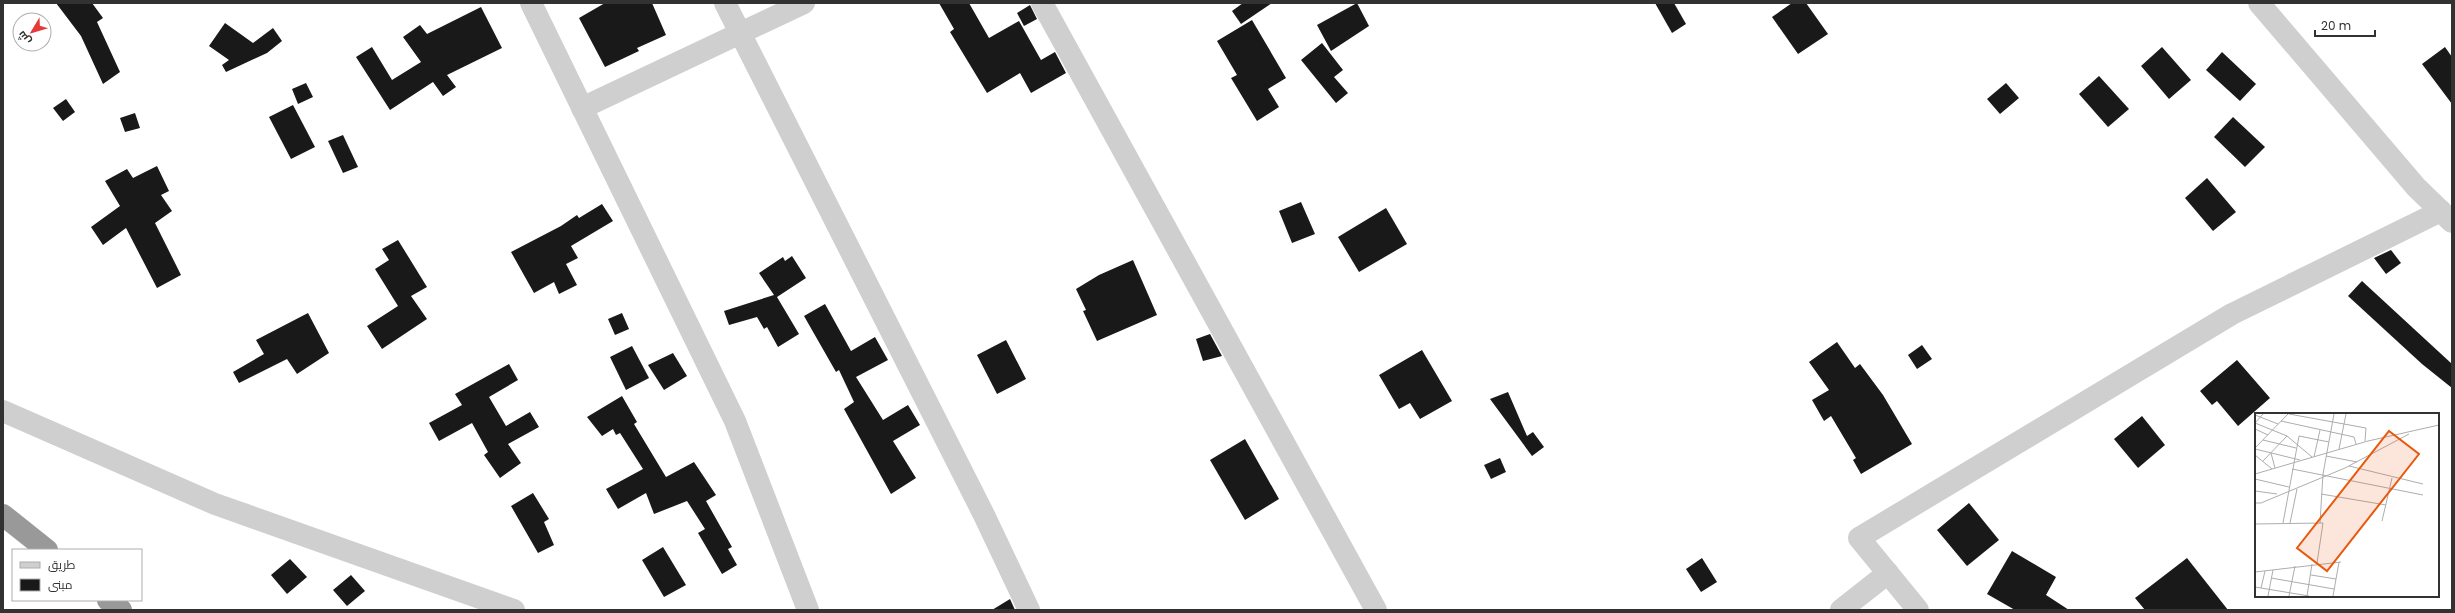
<svg xmlns="http://www.w3.org/2000/svg" width="2455" height="613" viewBox="0 0 2455 613" font-family="Poppins,Cairo,sans-serif">
<style>
.building{fill:#191919}
.lines{fill:none;stroke-linecap:round;stroke-linejoin:round}
.minor{stroke:#cfcfcf;stroke-width:22}
.highway{stroke:#999;stroke-width:22}
.inset-road{fill:none;stroke:#adadad;stroke-width:1}
.view{fill:#e8590c;fill-opacity:0.15;stroke:#e8590c;stroke-width:2}
.inset-edge{fill:none;stroke:#323232;stroke-width:2}
</style>
<rect width="100%" height="100%" fill="#fff"/>
<g class="building">
<polygon points="56,3 92,3 103,18 97,22 120,72 103,84 81,36"/>
<polygon points="605,3 652,3 666,35 637,48 639,51 605,67 579,18"/>
<polygon points="939,3 969,3 989,38 1019,21 1041,60 1055,52 1066,73 1031,93 1020,73 987,93 950,32 954,29"/>
<polygon points="1243,3 1272,3 1241,24 1232,11"/>
<polygon points="1357,3 1369,26 1331,51 1317,25"/>
<polygon points="1655,3 1674,3 1686,24 1672,33"/>
<polygon points="1792,3 1806,3 1828,34 1798,54 1772,17"/>
<polygon points="1030,5 1037,19 1024,26 1017,13"/>
<polygon points="481,7 502,48 447,75 456,87 443,96 433,82 390,110 356,57 372,47 392,80 421,62 403,37 420,25 427,34"/>
<polygon points="1252,20 1286,78 1268,89 1279,107 1257,121 1231,78 1237,75 1217,41"/>
<polygon points="225,23 253,43 273,28 282,41 267,53 226,72 222,65 229,60 209,46"/>
<polygon points="1322,43 1343,70 1334,77 1348,93 1336,103 1301,60"/>
<polygon points="2162,47 2191,80 2169,99 2141,66"/>
<polygon points="2445,47 2452,57 2452,104 2422,64"/>
<polygon points="2222,52 2256,84 2240,101 2206,70"/>
<polygon points="2099,76 2129,109 2108,127 2079,94"/>
<polygon points="306,83 313,97 298,104 292,89"/>
<polygon points="2006,83 2019,98 2000,114 1987,99"/>
<polygon points="66,99 75,112 63,121 53,108"/>
<polygon points="293,105 315,147 291,159 269,117"/>
<polygon points="135,113 140,128 125,132 120,118"/>
<polygon points="2233,117 2265,147 2245,167 2214,137"/>
<polygon points="343,135 358,167 343,173 328,141"/>
<polygon points="157,166 169,191 161,195 172,211 155,223 181,275 157,288 126,228 103,245 91,227 120,206 105,181 127,169 133,178"/>
<polygon points="2207,178 2236,212 2213,231 2185,198"/>
<polygon points="1301,202 1315,234 1292,243 1279,211"/>
<polygon points="602,204 613,221 571,246 578,258 566,264 577,285 559,294 554,282 534,293 511,252 561,226 577,215 579,218"/>
<polygon points="1386,208 1407,244 1359,272 1338,237"/>
<polygon points="398,240 427,287 411,296 427,319 382,349 367,326 398,306 375,269 389,260 382,249"/>
<polygon points="2391,250 2401,263 2386,274 2374,258"/>
<polygon points="792,256 806,278 777,297 799,334 778,347 767,327 764,329 757,317 729,325 724,311 774,295 759,273 783,257 785,261"/>
<polygon points="1133,260 1157,315 1097,341 1083,311 1086,310 1076,289 1099,275"/>
<polygon points="2362,281 2452,364 2452,388 2422,364 2348,296"/>
<polygon points="825,304 851,351 875,337 888,360 856,377 883,420 908,405 920,425 893,441 916,478 891,494 844,409 854,402 839,370 836,372 804,316"/>
<polygon points="308,313 329,353 297,374 287,359 239,383 233,372 264,354 256,340"/>
<polygon points="622,313 629,329 615,335 608,319"/>
<polygon points="1210,334 1222,356 1203,361 1196,339"/>
<polygon points="1006,340 1026,379 997,394 977,355"/>
<polygon points="1837,342 1855,368 1860,364 1883,395 1912,444 1861,474 1853,460 1856,458 1831,416 1824,421 1812,400 1829,390 1809,362"/>
<polygon points="1922,345 1932,359 1917,369 1908,355"/>
<polygon points="632,346 649,378 626,390 610,357"/>
<polygon points="1422,350 1452,401 1420,419 1410,403 1399,409 1379,375"/>
<polygon points="673,353 687,376 664,390 648,365"/>
<polygon points="2237,360 2270,398 2238,426 2217,401 2212,405 2200,391"/>
<polygon points="509,364 518,380 489,397 506,426 530,412 539,427 508,444 521,463 500,478 484,455 488,452 472,423 439,441 429,423 462,405 455,394"/>
<polygon points="1508,392 1527,436 1533,432 1544,447 1532,456 1490,399"/>
<polygon points="622,396 637,422 634,424 666,477 694,462 716,495 706,501 732,547 728,549 737,565 722,574 698,533 705,529 687,501 654,514 646,493 618,509 606,489 643,469 620,433 616,435 613,429 602,436 587,417"/>
<polygon points="2142,416 2165,445 2138,468 2114,439"/>
<polygon points="1245,439 1279,499 1245,520 1210,460"/>
<polygon points="1500,458 1506,472 1491,479 1484,465"/>
<polygon points="533,493 549,519 544,522 554,545 538,553 511,506"/>
<polygon points="1969,503 1999,540 1967,566 1937,530"/>
<polygon points="663,547 686,585 664,597 642,560"/>
<polygon points="2012,551 2056,577 2046,595 2069,610 2015,610 1987,594"/>
<polygon points="1702,558 1717,582 1701,592 1686,569"/>
<polygon points="2187,558 2228,610 2145,610 2135,598"/>
<polygon points="290,559 307,577 287,594 271,575"/>
<polygon points="351,575 365,591 347,606 333,590"/>
<polygon points="1010,599 1015,610 992,610"/>
</g>
<g class="lines">
<g class="minor">
<polyline points="531,3 735,421 808,610"/>
<polyline points="725,3 984,515 1029,610"/>
<polyline points="1042,3 1376,610"/>
<polyline points="2259,3 2416,187 2452,222"/>
<polyline points="582,108 804,3"/>
<polyline points="3,411 215,504 514,610"/>
<polyline points="1841,610 1888,573"/>
<polyline points="1918,610 1859,538 2232,314 2441,211"/>
</g>
<g class="highway">
<polyline points="3,515 47,550"/>
<polyline points="108,600 121,610"/>
</g>
</g>
<g transform="translate(2255 413)">
<rect width="184" height="184" fill="#fff"/>
<path class="inset-road" d="M34,1L111,15L110,28M0,2L23,11M26,8L99,24L101,31M0,10L32,23L57,44M0,10L8,1M0,16L13,22M8,27L41,35M0,35L33,1M0,36L45,47M84,36L91,1M16,40L20,55M0,42L17,56M71,43L102,49M59,44L65,17M8,48L32,23M94,53L168,71M37,56L168,82M0,61L113,28L184,12M0,66L34,74M0,78L22,81M66,81L131,92M0,90H6L90,55L154,21M127,108L137,65M28,110L44,23L74,29M35,110L42,76M65,110L68,61L79,1M0,111L68,110L62,150M0,159L86,149M56,162L81,166M16,165L79,176M0,174L54,183M6,175L10,158M13,183L18,157M34,183L40,153M52,183L57,151M78,183L84,149"/>
<path class="view" d="M134,18L164,41L72,158L42,135Z"/>
<rect width="184" height="184" class="inset-edge"/>
</g>
<rect width="2455" height="613" fill="none" stroke="#323232" stroke-width="8"/>
<rect x="12" y="549" width="130" height="52" fill="#ffffff" stroke="#adadad"/>
<rect x="20" y="562" width="20" height="6" fill="#cfcfcf" stroke="#adadad"/>
<text x="48" y="569" font-size="12" fill="#323232">طريق</text>
<rect x="20" y="579" width="20" height="12" fill="#191919" stroke="#adadad"/>
<text x="48" y="589" font-size="12" fill="#323232">مبنى</text>
<g transform="translate(32 32) rotate(232)"><circle r="19" fill="#ffffff" stroke="#adadad"/>
<path d="M0-3L7 15L0 10L-7 15Z" fill="#e63838"/>
<text y="-6" font-size="11" font-weight="bold" text-anchor="middle" fill="#323232">ش</text>
</g>
<path d="M2315 30v6h60v-6" fill="none" stroke="#323232" stroke-width="2"/>
<text x="2321" y="30" font-size="12" fill="#323232" stroke="#ffffff" stroke-width="3" paint-order="stroke">20 m</text>
</svg>
